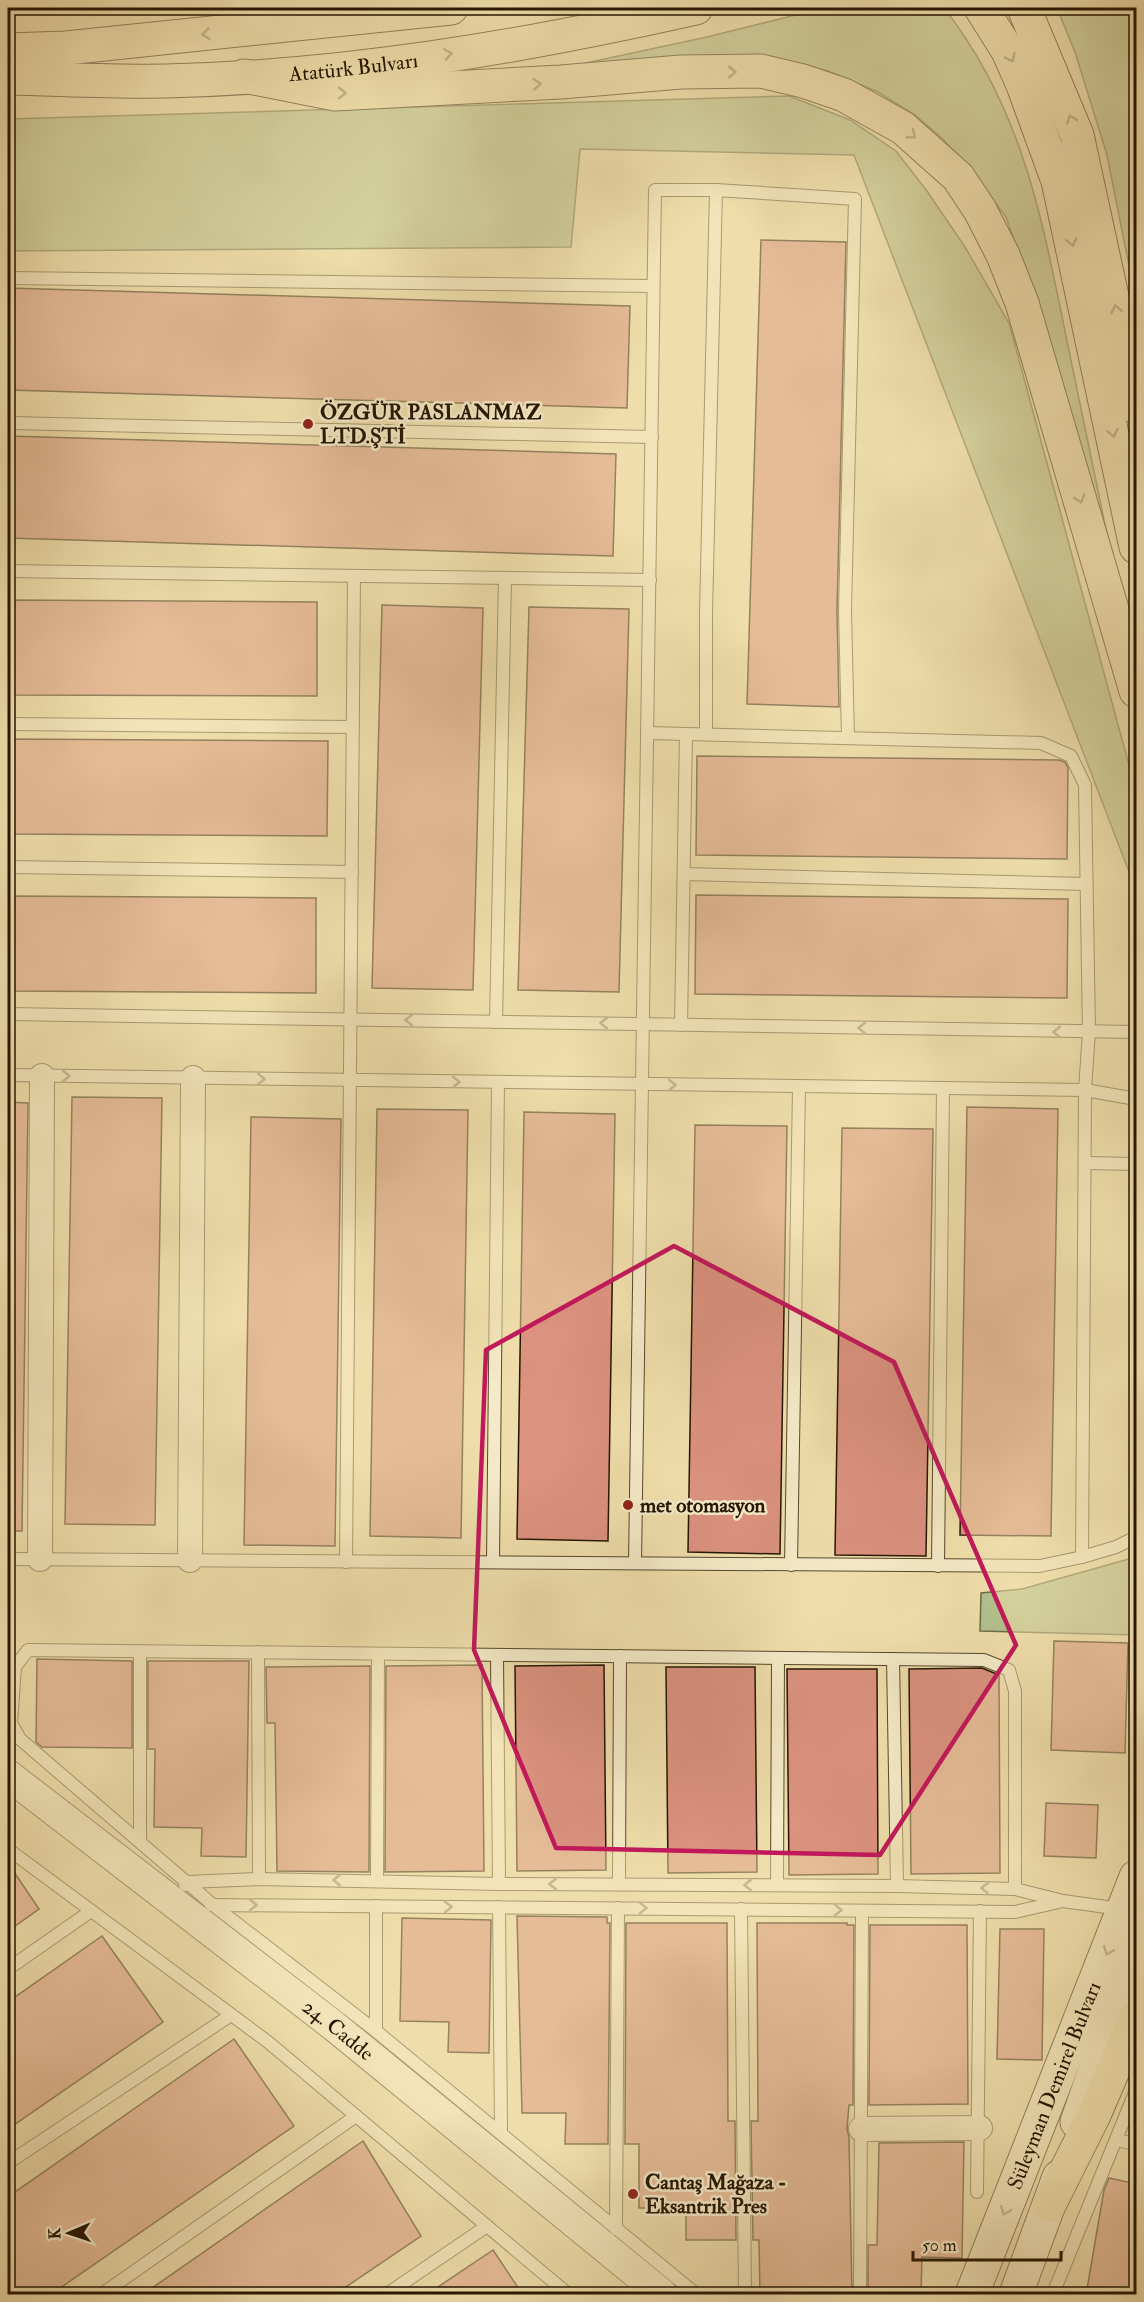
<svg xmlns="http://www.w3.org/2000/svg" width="1144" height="2302" viewBox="0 0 1144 2302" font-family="'IM FELL Double Pica',serif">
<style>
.green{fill:#b3c28d;stroke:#6c6c46;stroke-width:1.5}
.building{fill:#db927f;stroke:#251500;stroke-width:1.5}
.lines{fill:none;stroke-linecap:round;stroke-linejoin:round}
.service-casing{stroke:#58472b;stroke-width:14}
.minor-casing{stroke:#58472b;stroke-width:26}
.tertiary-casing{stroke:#58472b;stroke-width:32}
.secondary-casing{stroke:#251500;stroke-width:35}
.primary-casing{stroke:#251500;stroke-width:35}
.service{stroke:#f5eac8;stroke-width:12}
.minor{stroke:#f5eac8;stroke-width:24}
.tertiary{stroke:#f5eac8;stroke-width:30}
.secondary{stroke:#f5eac8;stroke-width:33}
.primary{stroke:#efdeab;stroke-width:33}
.oneway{stroke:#94845e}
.oneway2{stroke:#978a6e}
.marked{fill:none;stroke:#c2185b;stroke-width:4.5;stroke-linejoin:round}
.poi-dot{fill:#8f2418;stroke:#f5eac8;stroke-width:2}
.labels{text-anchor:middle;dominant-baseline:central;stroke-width:5;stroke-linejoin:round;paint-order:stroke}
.street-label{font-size:21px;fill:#251500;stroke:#f5eac8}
.poi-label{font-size:21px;font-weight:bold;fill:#251500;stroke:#f5eac8;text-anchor:start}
</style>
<rect width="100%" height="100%" fill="#efdeab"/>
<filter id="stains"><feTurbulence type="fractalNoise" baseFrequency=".00333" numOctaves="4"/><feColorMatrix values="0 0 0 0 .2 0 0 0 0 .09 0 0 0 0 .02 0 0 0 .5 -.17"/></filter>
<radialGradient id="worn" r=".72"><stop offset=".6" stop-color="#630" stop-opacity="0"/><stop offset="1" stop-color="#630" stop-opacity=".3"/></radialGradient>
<g class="green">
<path d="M824,8H944C1023,109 1042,219 1067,341C1084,423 1101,505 1118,587L1041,316L1006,217L978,179L943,139L915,115L878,92L828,71L792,62L586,63L707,37Z"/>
<polygon points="1057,8 1136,8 1136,301 1107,155 1075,52"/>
<polygon points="789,96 850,120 896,151 927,191 965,247 1009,323 1136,791 1136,890 854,155 580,149 571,247 8,251 8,119"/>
<polygon points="1136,1557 1136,1635 980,1631 981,1593 1022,1589"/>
</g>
<g class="building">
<polygon points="761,240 846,242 837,611 839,707 747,704"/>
<polygon points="8,288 630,306 627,408 8,390"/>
<polygon points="8,436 616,454 613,556 8,538"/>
<polygon points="8,600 317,602 317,696 8,695"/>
<polygon points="382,605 483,608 473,990 372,988"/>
<polygon points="529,607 629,609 619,992 518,990"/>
<polygon points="8,739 328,741 327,836 8,834"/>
<polygon points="697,756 1059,760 1065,762 1068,768 1067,859 696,855"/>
<polygon points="696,895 1068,899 1067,998 695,994"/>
<polygon points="8,896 316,898 316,993 8,991"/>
<polygon points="72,1097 162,1098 155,1525 65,1524"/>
<polygon points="8,1102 28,1103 22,1531 8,1531"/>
<polygon points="967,1107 1058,1109 1051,1536 960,1535"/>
<polygon points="377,1109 468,1110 461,1538 370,1536"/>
<polygon points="524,1112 615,1114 608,1541 517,1539"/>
<polygon points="251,1117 341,1119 335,1546 244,1545"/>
<polygon points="695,1125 787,1126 780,1554 688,1552"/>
<polygon points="842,1128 933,1129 926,1556 835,1555"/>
<polygon points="1054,1641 1128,1643 1125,1753 1051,1750"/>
<polygon points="37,1659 132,1661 132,1748 42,1747 36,1742"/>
<polygon points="148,1661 249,1661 246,1857 201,1856 202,1828 154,1827 155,1749 148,1749"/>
<polygon points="482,1665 484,1871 385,1872 386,1666"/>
<polygon points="604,1665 606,1870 517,1871 515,1666"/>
<polygon points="370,1666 369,1872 277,1871 275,1723 267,1723 266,1667"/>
<polygon points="666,1667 755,1667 757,1872 668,1873"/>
<polygon points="982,1668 999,1675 1000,1873 911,1874 909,1669"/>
<polygon points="787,1669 877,1669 878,1874 789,1875"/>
<polygon points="1046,1803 1098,1805 1096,1858 1044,1856"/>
<polygon points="8,1863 39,1909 8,1931"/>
<polygon points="517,1916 607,1917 607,1923 610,1923 608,2144 565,2144 566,2113 522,2113"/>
<polygon points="402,1918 491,1920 489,2053 448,2052 449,2022 400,2021"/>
<polygon points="626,1923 727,1923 728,2121 735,2121 736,2240 686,2240 686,2208 639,2208 639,2144 625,2144"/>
<polygon points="757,1923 847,1923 847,1925 854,1925 853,2105 849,2105 847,2129 849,2137 852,2295 760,2295 759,2240 753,2240 751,2121 758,2121"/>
<polygon points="870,1925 967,1925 968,2104 869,2105"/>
<polygon points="1000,1929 1044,1929 1042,2060 997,2059"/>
<polygon points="102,1936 163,2022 8,2129 8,2002"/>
<polygon points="234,2039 294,2126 50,2295 8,2295 8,2197"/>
<polygon points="363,2141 421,2236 334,2295 142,2295"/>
<polygon points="964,2142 962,2258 922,2257 921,2295 868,2295 868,2245 877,2245 879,2143"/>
<polygon points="1109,2178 1137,2184 1137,2295 1086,2295 1104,2190"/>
<polygon points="493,2250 523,2295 426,2295"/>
</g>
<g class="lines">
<defs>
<g id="service">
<polyline points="248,8 262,25"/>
<polyline points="8,278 652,286"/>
<polyline points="8,423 652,437"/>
<polyline points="8,571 650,580"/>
<polyline points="8,724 353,727"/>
<polyline points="706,734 706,613 716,190"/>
<polyline points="8,867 352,872"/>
<polyline points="684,874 1086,884"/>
<polyline points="8,1014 1136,1032"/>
<polyline points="496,1022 505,578"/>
<polyline points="681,1025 686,734"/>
<polyline points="8,1075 1085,1090 1136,1099"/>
<polyline points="1085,1163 1136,1164"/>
<polyline points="1082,1557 1116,1547 1136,1537"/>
<polyline points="8,1559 1040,1566 1082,1557 1085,1090 1089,1032 1085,785 1071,756 1041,743 648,733"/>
<polyline points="346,1562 354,576"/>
<polyline points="493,1562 498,1082"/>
<polyline points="635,1563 655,190 716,190 855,199 845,611 848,738"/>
<polyline points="791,1565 799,1087"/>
<polyline points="938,1566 943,1089"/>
<polyline points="258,1652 259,1879"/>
<polyline points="497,1655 499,1884"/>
<polyline points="893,1659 897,1886"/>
<polyline points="140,1841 140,1651"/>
<polyline points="8,1849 268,2042 568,2294"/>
<polyline points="377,1881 378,1654"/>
<polyline points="619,1884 620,1656"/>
<polyline points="185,1885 187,1882 259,1879 499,1884 897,1886 1015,1889 1063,1901 1121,1909"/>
<polyline points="777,1885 778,1658"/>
<polyline points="211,1905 1015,1912 1059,1902"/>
<polyline points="499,1907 501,2133"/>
<polyline points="741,1909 745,2294"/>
<polyline points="8,1969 91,1911"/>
<polyline points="376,2031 376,1906"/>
<polyline points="1116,2140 1136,2144"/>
<polyline points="8,2163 231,2015"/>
<polyline points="977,2192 980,1911"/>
<polyline points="616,2229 618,1908"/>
<polyline points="102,2294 356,2116"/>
<polyline points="387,2294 487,2226"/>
<polyline points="696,2294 376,2031 213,1905 20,1739 11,1723 15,1667 28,1650 984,1660 1009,1670 1015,1691 1015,1889"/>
<polyline points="860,2294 862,1911"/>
<polyline points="1053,2294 1136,2090"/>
</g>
<g id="minor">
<polyline points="40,1559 42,1076"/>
<polyline points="190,1560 193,1078"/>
<polyline points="861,2129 980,2128"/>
</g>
<g id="tertiary">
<path id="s1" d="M8,1775L334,2026L662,2294"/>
</g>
<g id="secondary">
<polyline points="1077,2122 1136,1954"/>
<path id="s2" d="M972,2294L1136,1877"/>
<polyline points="1016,2294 1059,2177"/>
</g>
<g id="primary">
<polyline points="981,8 1008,51 1023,85 1058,181 1136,547"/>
<polyline points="1024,8 1077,135 1136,407"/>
<polyline points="8,50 66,48 451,8"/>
<polyline points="244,76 335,94 561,82 681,72 761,71 803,81 844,95 903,128 958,177 980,210 1003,255 1022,303 1136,691"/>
<path id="s3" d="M8,78C60,79 114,82 166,81C344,77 523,47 696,8"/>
<polyline points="1049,2205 1094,2115 1136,2017"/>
</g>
</defs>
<use href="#service" class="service-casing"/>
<use href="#minor" class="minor-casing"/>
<use href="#tertiary" class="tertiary-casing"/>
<use href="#secondary" class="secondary-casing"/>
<use href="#primary" class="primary-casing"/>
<use href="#service" class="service"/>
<use href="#minor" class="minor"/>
<use href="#tertiary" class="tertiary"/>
<use href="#secondary" class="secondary"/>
<use href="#primary" class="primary"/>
</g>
<defs><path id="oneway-chevron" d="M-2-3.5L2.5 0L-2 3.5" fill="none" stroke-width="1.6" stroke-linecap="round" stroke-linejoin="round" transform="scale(1.5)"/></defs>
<g class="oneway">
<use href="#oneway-chevron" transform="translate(206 34) rotate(174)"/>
<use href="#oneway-chevron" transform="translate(448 54) rotate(-9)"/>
<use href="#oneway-chevron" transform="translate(1011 58) rotate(64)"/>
<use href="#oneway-chevron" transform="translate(732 72) rotate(-1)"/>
<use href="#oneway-chevron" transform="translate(537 84) rotate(-3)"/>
<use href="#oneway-chevron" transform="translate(342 93)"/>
<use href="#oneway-chevron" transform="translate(1071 119) rotate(-109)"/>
<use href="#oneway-chevron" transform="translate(912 135) rotate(39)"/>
<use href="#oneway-chevron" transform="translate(1072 242) rotate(77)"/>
<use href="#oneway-chevron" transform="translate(1116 309) rotate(-102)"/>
<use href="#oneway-chevron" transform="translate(1113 433) rotate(78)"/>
<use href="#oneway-chevron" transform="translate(1080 499) rotate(73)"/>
</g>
<g class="oneway2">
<use href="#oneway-chevron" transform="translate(409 1020) rotate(-179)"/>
<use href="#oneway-chevron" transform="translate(604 1023) rotate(-179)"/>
<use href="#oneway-chevron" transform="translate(862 1028) rotate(-179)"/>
<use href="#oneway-chevron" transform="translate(1057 1032) rotate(-179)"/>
<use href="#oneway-chevron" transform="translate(66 1076) rotate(1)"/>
<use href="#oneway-chevron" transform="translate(261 1079) rotate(1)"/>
<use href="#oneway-chevron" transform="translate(456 1082) rotate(1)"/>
<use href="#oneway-chevron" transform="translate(672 1085) rotate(1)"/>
<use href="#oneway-chevron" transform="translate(337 1880) rotate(-179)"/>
<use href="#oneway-chevron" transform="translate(553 1884) rotate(-180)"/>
<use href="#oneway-chevron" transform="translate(748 1885) rotate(-180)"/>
<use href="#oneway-chevron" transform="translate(985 1888) rotate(-178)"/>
<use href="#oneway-chevron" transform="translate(253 1905)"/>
<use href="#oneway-chevron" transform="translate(448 1907)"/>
<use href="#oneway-chevron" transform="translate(643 1908) rotate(1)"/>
<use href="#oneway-chevron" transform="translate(838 1910) rotate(1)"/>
<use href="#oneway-chevron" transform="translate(1108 1951) rotate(112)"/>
<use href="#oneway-chevron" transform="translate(1005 2211) rotate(112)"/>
</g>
<path d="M0 0H1144V2302H0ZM674,1246L894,1362L1016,1645L880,1855L556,1848L474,1650L486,1350Z" fill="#efdeab" fill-opacity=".55" fill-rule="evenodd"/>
<path class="marked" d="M674,1246L894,1362L1016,1645L880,1855L556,1848L474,1650L486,1350Z"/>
<g class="poi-dot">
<circle cx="308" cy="424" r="6"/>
<circle cx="628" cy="1505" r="6"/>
<circle cx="633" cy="2194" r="6"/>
</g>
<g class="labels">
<g class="street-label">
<text stroke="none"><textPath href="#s3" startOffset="346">Atatürk Bulvarı</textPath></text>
<text stroke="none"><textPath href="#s1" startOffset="417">24. Cadde</textPath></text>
<text stroke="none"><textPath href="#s2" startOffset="224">Süleyman Demirel Bulvarı</textPath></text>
</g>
<g class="poi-label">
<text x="320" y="412">ÖZGÜR PASLANMAZ<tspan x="320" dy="24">LTD.ŞTİ</tspan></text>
<text x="640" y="1505">met otomasyon</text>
<text x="645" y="2182">Cantaş Mağaza -<tspan x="645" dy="24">Eksantrik Pres</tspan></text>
</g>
</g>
<rect width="1144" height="2302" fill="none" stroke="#efdeab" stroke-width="30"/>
<rect x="9" y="9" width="1126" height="2284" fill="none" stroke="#251500" stroke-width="3"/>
<rect x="15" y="15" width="1114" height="2272" fill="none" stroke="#251500" stroke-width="1.5"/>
<g transform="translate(69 2233) rotate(268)" stroke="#f5eac8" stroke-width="4.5" paint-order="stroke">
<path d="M0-4.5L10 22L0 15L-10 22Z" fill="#251500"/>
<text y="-9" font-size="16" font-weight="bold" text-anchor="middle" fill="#251500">K</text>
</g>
<path d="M913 2251v9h148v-9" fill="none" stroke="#251500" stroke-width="3"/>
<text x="922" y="2251" font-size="18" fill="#251500" stroke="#f5eac8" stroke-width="4.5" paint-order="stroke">50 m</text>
<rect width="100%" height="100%" filter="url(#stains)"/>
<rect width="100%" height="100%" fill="url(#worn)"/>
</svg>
